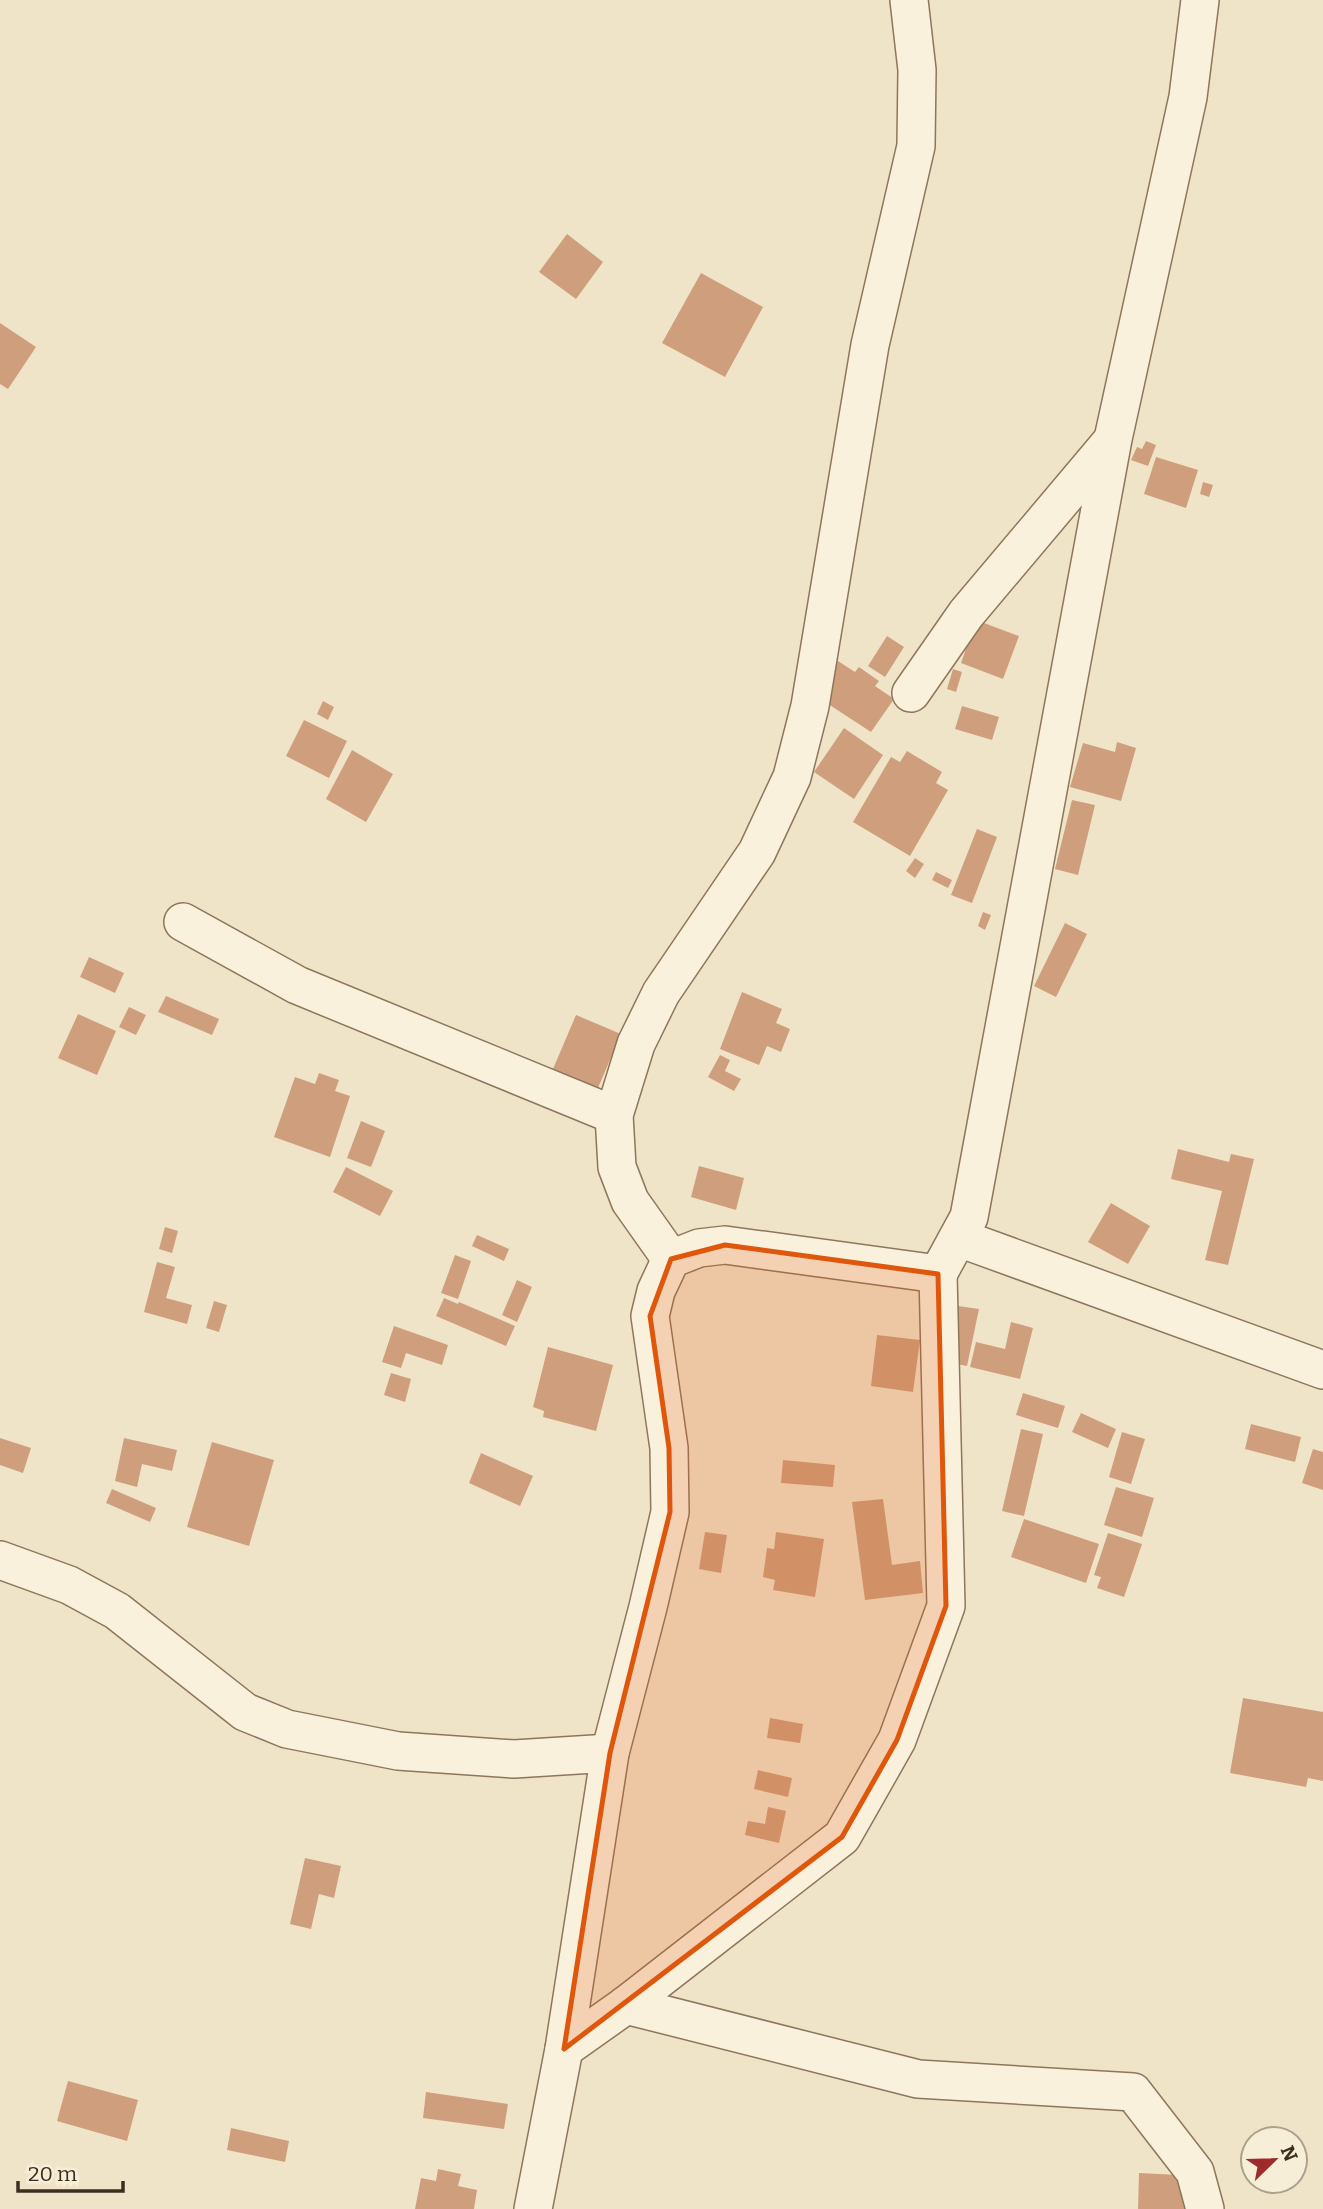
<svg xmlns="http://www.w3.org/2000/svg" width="1323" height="2209" viewBox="0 0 1323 2209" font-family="Bitter,serif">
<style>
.building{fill:#cf9f7d}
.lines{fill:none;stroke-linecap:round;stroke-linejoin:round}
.street-casing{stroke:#8d765c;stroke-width:40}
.street{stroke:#faf1dc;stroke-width:37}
.marked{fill:#df570d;fill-opacity:0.2;stroke:#df570d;stroke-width:5;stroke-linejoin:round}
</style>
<rect width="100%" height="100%" fill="#f0e4c8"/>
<g class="building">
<polygon points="567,234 603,262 576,299 539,272"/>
<polygon points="701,273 763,307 725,377 662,343"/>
<polygon points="0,323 36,347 8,389 0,384"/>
<polygon points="1146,441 1156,445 1148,466 1131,460 1137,447 1142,449"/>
<polygon points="1156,457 1198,470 1186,508 1144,494"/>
<polygon points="1203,482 1213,485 1209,497 1200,494"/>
<polygon points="976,620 1019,636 1003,679 961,663"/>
<polygon points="887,636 904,647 885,677 868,666"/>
<polygon points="838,661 855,672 859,667 879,681 875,686 894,699 871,732 822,700 824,682"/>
<polygon points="953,669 962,672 956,692 947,689"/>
<polygon points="323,701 334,707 328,720 317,714"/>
<polygon points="962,706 999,717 992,740 955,729"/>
<polygon points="304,720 347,741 329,778 286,756"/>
<polygon points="844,728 883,755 854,799 814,772"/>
<polygon points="1117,742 1136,748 1121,801 1070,787 1083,743 1115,752"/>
<polygon points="352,750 393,774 366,822 326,799"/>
<polygon points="907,751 942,772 936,783 948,790 910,856 853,822 891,757 900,762"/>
<polygon points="1072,800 1095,805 1078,875 1055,869"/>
<polygon points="977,829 997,837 972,903 951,895"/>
<polygon points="915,858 924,864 915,878 906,871"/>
<polygon points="936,872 952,880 948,888 932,880"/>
<polygon points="983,912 991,915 985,930 978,926"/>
<polygon points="1065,923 1087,934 1056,997 1034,986"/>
<polygon points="89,957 124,973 115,993 80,977"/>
<polygon points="742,992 782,1009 776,1023 790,1029 781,1052 767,1046 759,1065 720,1049"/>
<polygon points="166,996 219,1019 212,1035 158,1012"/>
<polygon points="129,1007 146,1015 136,1035 119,1027"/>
<polygon points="78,1014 116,1031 97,1075 58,1058"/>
<polygon points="576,1015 621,1034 595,1095 550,1076"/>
<polygon points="720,1055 730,1060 725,1071 741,1079 734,1091 708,1077"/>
<polygon points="319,1073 339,1080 335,1091 350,1096 330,1157 274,1137 295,1077 315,1084"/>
<polygon points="361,1121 385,1131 371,1167 347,1158"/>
<polygon points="1178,1149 1229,1162 1231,1154 1254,1159 1228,1265 1205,1260 1222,1191 1171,1179"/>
<polygon points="699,1166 744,1178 736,1210 691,1197"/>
<polygon points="346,1167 393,1191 380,1216 333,1192"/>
<polygon points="1111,1203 1150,1226 1128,1264 1088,1242"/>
<polygon points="165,1227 178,1231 172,1253 159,1249"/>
<polygon points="477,1235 509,1249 504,1261 472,1246"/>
<polygon points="455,1255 471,1261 458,1299 441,1293"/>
<polygon points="157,1262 175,1267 166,1298 192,1305 187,1324 144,1312"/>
<polygon points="517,1280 532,1287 517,1322 502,1315"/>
<polygon points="444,1298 458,1304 459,1302 515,1326 506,1346 436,1316"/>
<polygon points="214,1301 227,1305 219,1332 206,1328"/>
<polygon points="958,1306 979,1309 967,1366 947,1362"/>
<polygon points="1011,1322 1033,1328 1020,1379 970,1367 976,1342 1005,1349"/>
<polygon points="394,1326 448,1345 442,1365 406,1353 401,1368 382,1362"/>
<polygon points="877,1335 920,1340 913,1392 871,1386"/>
<polygon points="548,1347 613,1365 596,1431 543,1417 544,1411 533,1407"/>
<polygon points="391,1373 411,1379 405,1402 384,1395"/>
<polygon points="1023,1393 1065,1406 1058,1428 1016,1415"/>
<polygon points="1081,1413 1116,1429 1108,1448 1072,1432"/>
<polygon points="1251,1424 1301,1437 1295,1462 1245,1449"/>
<polygon points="1021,1429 1043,1434 1024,1516 1002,1511"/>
<polygon points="1122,1432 1145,1439 1131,1484 1109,1477"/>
<polygon points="0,1438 31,1448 23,1473 0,1465"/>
<polygon points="124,1438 177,1450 172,1471 142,1464 137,1487 115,1481"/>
<polygon points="212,1442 274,1460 249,1546 187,1527"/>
<polygon points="1313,1449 1323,1452 1323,1490 1302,1483"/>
<polygon points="481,1453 533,1476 520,1506 469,1483"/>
<polygon points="783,1460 835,1465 833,1487 781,1483"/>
<polygon points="1116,1487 1154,1498 1142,1537 1104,1525"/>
<polygon points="112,1489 156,1508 150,1522 106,1503"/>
<polygon points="883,1499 892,1565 920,1561 923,1593 865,1600 852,1502"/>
<polygon points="1024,1519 1099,1544 1086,1583 1011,1557"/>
<polygon points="705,1532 727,1535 721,1573 699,1569"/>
<polygon points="776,1532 824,1539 815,1597 773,1590 775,1580 763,1577 767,1548 774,1549"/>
<polygon points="1108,1533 1142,1544 1124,1597 1097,1588 1101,1577 1094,1575"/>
<polygon points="1243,1698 1323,1712 1323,1781 1308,1778 1306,1787 1230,1773"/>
<polygon points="770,1718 803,1724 800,1743 767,1738"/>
<polygon points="758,1770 792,1778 788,1797 754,1789"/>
<polygon points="768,1807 786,1811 779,1843 745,1835 748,1821 765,1824"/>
<polygon points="305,1858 341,1866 334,1898 319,1894 311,1929 290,1924"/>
<polygon points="68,2081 138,2100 127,2141 57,2121"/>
<polygon points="426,2092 508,2104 504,2129 423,2118"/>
<polygon points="231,2128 289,2141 285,2162 227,2150"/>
<polygon points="438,2169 461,2174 458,2186 477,2190 474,2209 415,2209 421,2178 436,2181"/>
<polygon points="1139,2173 1179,2175 1179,2186 1194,2186 1193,2209 1138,2209"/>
</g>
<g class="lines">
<defs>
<g id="street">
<polyline points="911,693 966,614 1111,442"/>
<polyline points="183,922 297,985 614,1115"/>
<polyline points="959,1238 1323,1370"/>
<polyline points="671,1259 630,1201 617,1167 614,1115 636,1044 661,993 757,852 792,777 810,706 870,345 916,146 917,70 909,0"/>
<polyline points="0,1560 69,1585 117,1611 245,1712 287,1729 398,1751 514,1759 610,1753"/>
<polyline points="626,2005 918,2079 1133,2092 1195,2172 1205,2209"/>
<polyline points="564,2049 626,2005 842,1837 897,1740 946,1606 938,1274"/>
<polyline points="533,2209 564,2049 610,1753 648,1607 670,1512 669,1448 650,1316 656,1291 671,1259 699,1248 725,1245 938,1274 969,1217 1113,439 1188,97 1200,0"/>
</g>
</defs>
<use href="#street" class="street-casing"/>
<use href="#street" class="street"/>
</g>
<path class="marked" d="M725,1245L938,1274L946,1606L897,1740L842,1837L564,2049L610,1753L670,1512L669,1448L650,1316L671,1259Z"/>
<g transform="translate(1274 2160) rotate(67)"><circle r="33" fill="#f7eed8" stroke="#ada18e" stroke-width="2"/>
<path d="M0-5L12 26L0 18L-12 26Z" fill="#9e2a2b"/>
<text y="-10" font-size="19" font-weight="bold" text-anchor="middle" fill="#3d2e20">N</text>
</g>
<path d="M18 2181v10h105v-10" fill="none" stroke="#3d2e20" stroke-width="3.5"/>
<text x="28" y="2181" font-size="21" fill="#3d2e20" stroke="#f7eed8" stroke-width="5" paint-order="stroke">20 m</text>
</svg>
